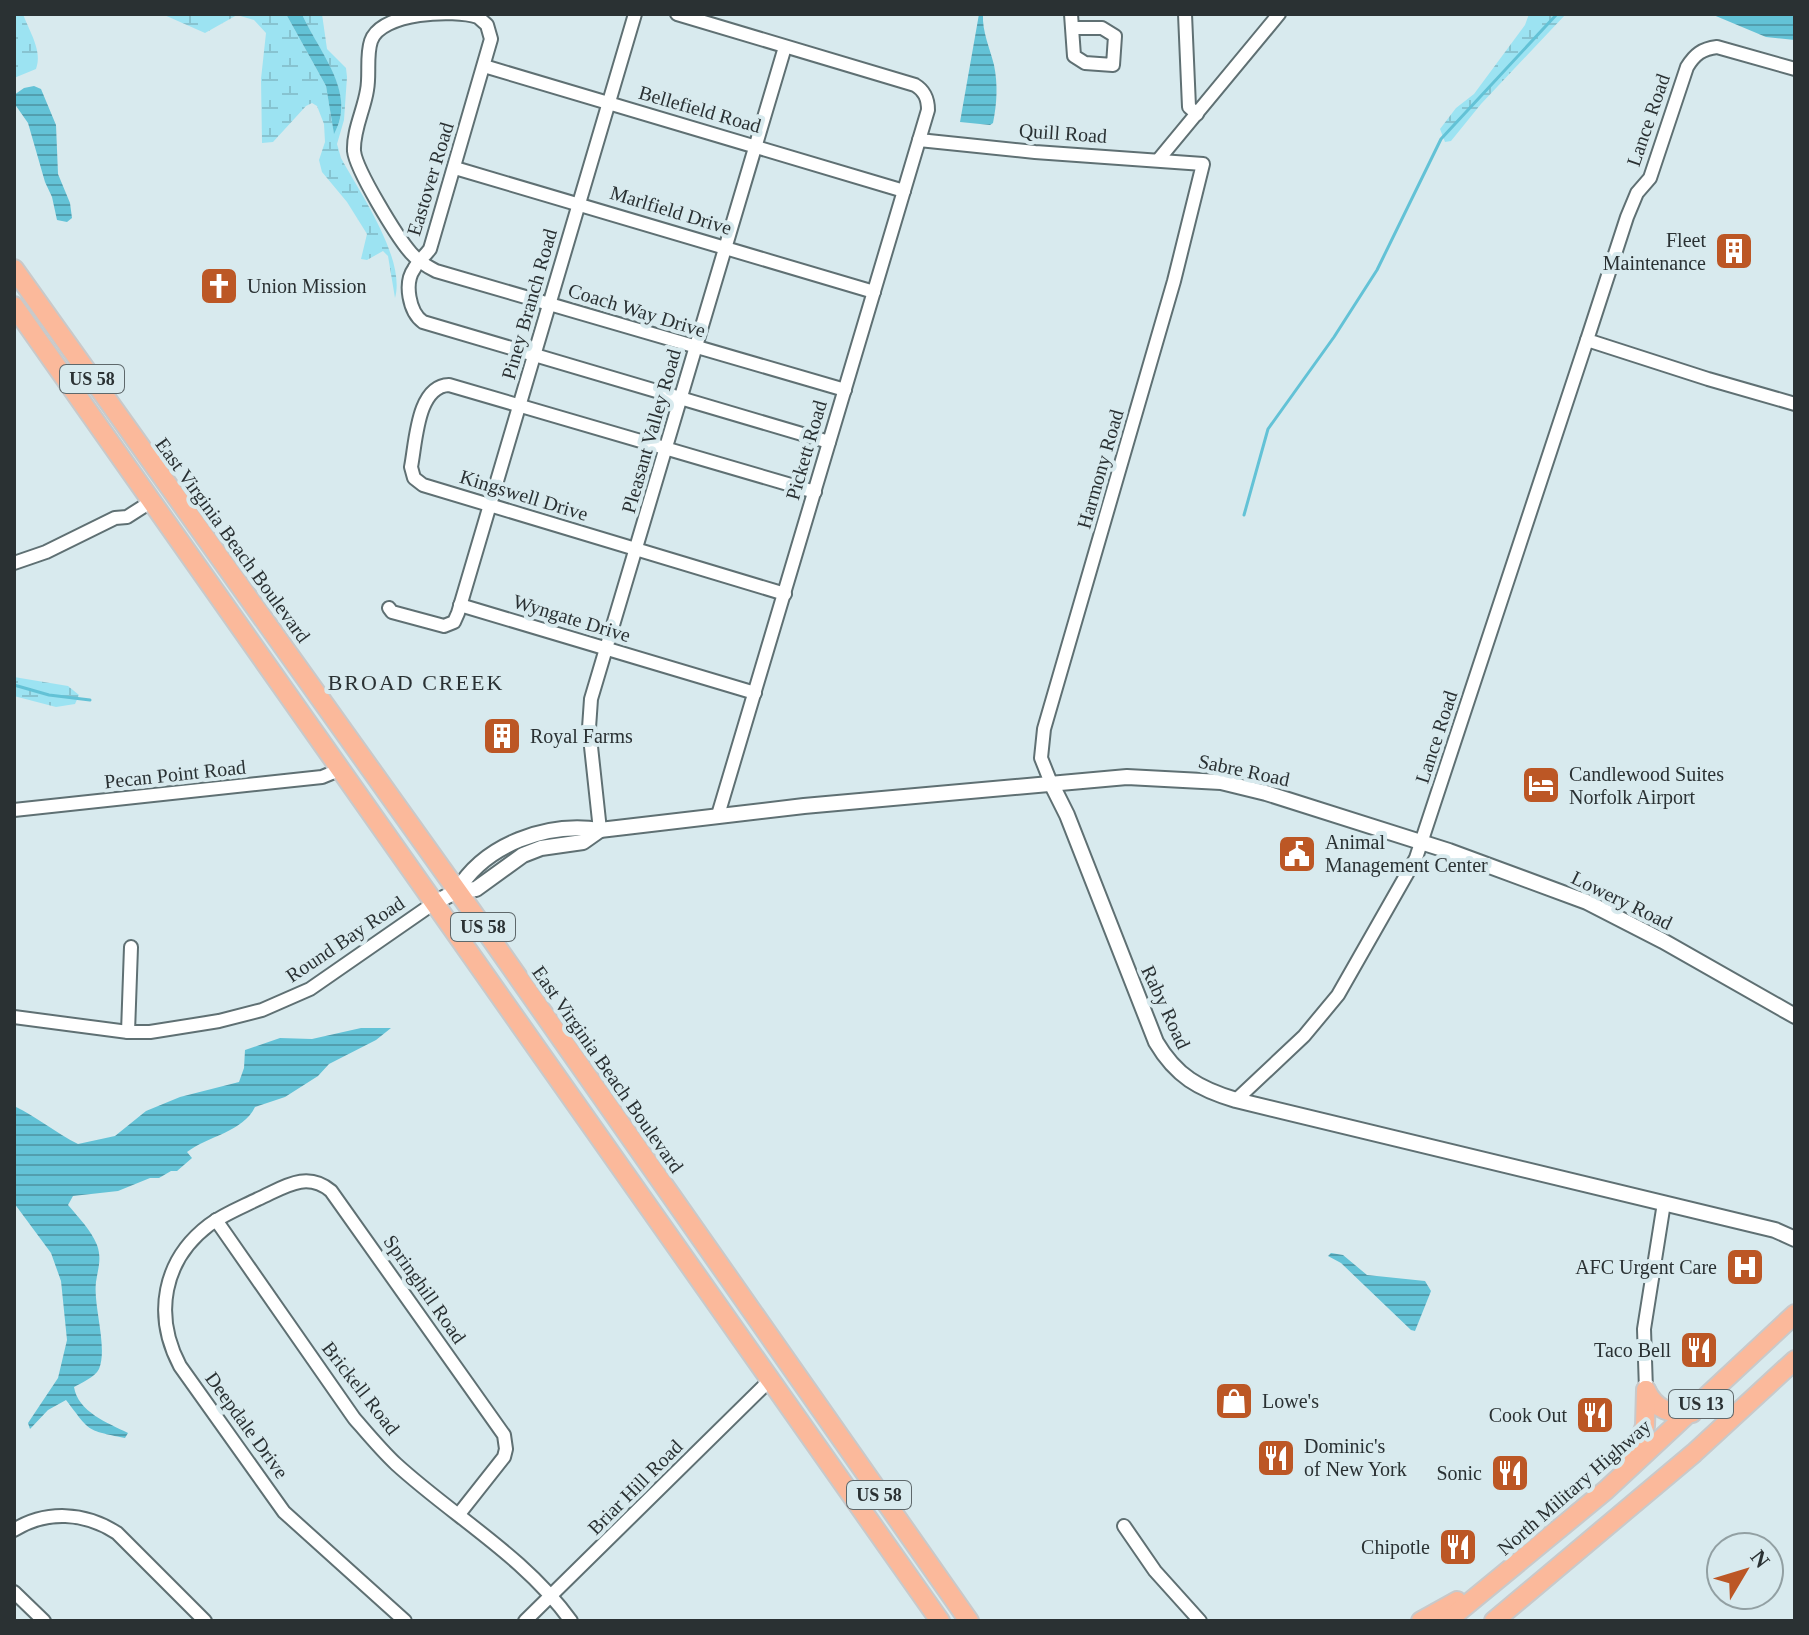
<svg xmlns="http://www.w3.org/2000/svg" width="1809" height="1635" viewBox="0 0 1809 1635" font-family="Georgia,serif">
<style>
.wetland{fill:url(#wetland-marsh)}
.water{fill:url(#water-rules)}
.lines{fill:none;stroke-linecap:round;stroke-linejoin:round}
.stream{stroke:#63c2d6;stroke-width:3}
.minor-casing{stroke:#5f7073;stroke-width:16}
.tertiary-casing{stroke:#5f7073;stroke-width:18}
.primary-casing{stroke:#c8c9ca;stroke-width:22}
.minor{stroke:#fff;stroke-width:12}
.tertiary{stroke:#fff;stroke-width:14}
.primary{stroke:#fbb99b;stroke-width:18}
.labels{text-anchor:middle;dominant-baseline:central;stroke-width:8;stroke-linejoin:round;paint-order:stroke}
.shield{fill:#d8eaee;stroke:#5e686b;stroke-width:2}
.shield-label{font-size:18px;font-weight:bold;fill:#2a3133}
.street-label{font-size:20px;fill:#2a3133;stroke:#d8eaee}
.poi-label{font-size:20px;fill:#2a3133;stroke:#d8eaee;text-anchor:end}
.neighbourhood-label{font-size:22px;letter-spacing:2px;fill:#2a3133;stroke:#d8eaee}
</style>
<defs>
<pattern id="wetland-marsh" width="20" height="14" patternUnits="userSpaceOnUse" patternTransform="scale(2)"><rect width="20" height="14" fill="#9ce3f2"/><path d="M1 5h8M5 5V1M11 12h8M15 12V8" fill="none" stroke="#87c3d0"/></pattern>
<pattern id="water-rules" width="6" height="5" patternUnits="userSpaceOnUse" patternTransform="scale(2)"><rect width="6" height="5" fill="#63c2d6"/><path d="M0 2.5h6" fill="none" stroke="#529eae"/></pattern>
</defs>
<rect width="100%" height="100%" fill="#d8eaee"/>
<g class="wetland">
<path d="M14,14H23C29,31 43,51 36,69L14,78Z"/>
<path d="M162,14H286L326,86L334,133C358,94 317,50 302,14H322L327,49L346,68L347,77L344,120L337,144L341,158C360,193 406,259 395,298L388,256L383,251L367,260L361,259L367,234L347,202L322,172L319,160L325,142L324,124L317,106L312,103L306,106L273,142L262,143L261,79L266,33L254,20L237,15L205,33Z"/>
<polygon points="1529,14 1566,14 1481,104 1451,141 1445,142 1440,129 1456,108 1474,94 1525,25"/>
<polygon points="14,677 68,686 79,695 75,704 56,707 14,696"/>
</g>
<g class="water">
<path d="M286,14H302C318,51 358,93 334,134L326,86Z"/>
<path d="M979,14H983C982,32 990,48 994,65C998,84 997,104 993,123L990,125L960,122Z"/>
<polygon points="1711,14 1795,14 1795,40 1766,37"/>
<polygon points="34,86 41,89 56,125 58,174 70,203 72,218 67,222 57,220 52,197 45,182 28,123 14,103 14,95 24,88"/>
<path d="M361,1028H391L376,1040L329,1064L318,1076L285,1097L255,1107C243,1132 208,1136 187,1152L192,1158L177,1171H171L159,1178H150L118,1191L73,1196L68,1205C79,1218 91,1230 97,1245C102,1259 98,1268 96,1282C93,1306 108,1347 99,1369C95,1377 81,1383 74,1387C78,1412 108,1423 128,1433L125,1438C85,1430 90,1431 66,1400L48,1410L30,1429L28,1423L58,1378L67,1340L61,1281L51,1253L14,1203V1106C37,1117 56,1133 78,1144L115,1136L146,1111L180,1097L239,1082L244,1068L245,1050L280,1038L312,1039Z"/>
<polygon points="1331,1253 1343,1255 1367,1275 1425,1281 1431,1291 1415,1331 1411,1330 1341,1263 1328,1256"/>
</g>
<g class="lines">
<g class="stream">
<polyline points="1244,515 1268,429 1334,337 1377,270 1441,139 1557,14"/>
<polyline points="14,685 49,695 90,700"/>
</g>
<defs>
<g id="minor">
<path d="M677,14L915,85C925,91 928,99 928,110L718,815"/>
<polyline points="1071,14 1074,56 1085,63 1113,65 1115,36 1102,28 1072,28"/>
<polyline points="1185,14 1189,107 1197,114"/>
<polyline points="484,66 904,191"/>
<path d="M1795,69L1717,47C1702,49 1695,54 1687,67L1650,178L1637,193L1627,217L1587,340L1708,379L1795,404"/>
<polyline points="919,140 1035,152 1203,164 1174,281 1044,729 1041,758 1051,783"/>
<polyline points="1159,159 1279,14"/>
<polyline points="455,168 874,292"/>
<path d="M829,442L423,322C409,312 404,283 414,269C418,261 425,256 430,249L491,39L487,25L478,17C454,9 381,12 371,41C366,56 370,75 367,90C364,110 353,130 354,151C356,170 397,237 411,253C418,261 426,266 436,271L845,390"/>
<polyline points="14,563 46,552 115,518 127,517 152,501"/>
<path d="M785,594L423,485L414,478L411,467C416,442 417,386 449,385L815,492"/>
<polyline points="460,605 755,693"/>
<polyline points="389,608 392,612 444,626 454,622 458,613 635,14"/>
<polyline points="14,810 322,777 339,770"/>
<polyline points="600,830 589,728 591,699 785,47"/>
<polyline points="14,1017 128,1032 150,1032 219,1021 262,1010 310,989 434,903"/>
<polyline points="128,1032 131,947"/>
<polyline points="1236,1100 1304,1036 1338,995 1416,858 1587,340"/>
<path d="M216,1220L354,1418C367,1433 381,1450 396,1464C454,1517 524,1556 571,1621"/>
<polyline points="1646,1390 1644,1329 1664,1203"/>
<polyline points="1124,1526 1155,1571 1200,1621"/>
<path d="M14,1530C46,1510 85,1512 117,1533L205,1621"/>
<polyline points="14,1592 44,1621"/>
<path d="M405,1621L284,1512L180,1366C153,1315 163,1260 209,1225C224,1214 242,1207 258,1199C283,1188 306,1170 331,1191L504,1435L506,1449L504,1457L459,1514"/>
<polyline points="525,1621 771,1379"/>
</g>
<g id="tertiary">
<path d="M1051,783L1067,815L1156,1042C1176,1076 1199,1089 1236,1100L1775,1230L1795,1239"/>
<path d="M457,891C485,844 547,822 600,830L804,806L1127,777L1221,782L1266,793L1449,851L1587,902L1663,941L1795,1016"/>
<polyline points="434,903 457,891 476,889 523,855 541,848 583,842 600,830"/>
</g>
<g id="primary">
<polyline points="14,269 471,910 969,1621"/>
<polyline points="14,306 940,1621"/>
<path d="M1646,1390C1656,1411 1671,1414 1692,1413"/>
<polyline points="1631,1465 1645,1426 1646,1390"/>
<polyline points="1421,1621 1457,1601"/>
<polyline points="1447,1621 1606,1490 1795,1314"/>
<polyline points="1494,1621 1694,1453 1795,1360"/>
</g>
</defs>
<use href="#minor" class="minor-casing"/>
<use href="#tertiary" class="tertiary-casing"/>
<use href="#primary" class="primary-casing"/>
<use href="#minor" class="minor"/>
<use href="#tertiary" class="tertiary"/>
<use href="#primary" class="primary"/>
</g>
<defs>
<symbol id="building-square" viewBox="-11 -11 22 22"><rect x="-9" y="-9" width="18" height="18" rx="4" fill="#bc5725" stroke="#d8eaee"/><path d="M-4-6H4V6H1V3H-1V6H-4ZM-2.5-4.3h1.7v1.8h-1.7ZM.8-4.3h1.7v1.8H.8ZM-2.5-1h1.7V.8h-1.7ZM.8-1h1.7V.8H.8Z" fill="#fff"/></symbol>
<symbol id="church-square" viewBox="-11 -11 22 22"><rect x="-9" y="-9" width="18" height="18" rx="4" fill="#bc5725" stroke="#d8eaee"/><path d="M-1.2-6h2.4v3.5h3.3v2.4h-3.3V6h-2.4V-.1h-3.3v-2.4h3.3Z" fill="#fff"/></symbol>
<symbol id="hotel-square" viewBox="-11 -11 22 22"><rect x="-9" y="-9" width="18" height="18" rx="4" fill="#bc5725" stroke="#d8eaee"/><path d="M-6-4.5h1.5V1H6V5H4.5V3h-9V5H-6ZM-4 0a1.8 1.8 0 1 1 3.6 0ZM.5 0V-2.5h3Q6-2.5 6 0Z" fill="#fff"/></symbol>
<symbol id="civic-square" viewBox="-11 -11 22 22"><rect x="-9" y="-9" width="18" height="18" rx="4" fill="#bc5725" stroke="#d8eaee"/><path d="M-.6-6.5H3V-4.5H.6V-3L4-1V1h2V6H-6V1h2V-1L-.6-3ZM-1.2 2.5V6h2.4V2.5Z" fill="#fff"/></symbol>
<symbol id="hospital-square" viewBox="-11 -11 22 22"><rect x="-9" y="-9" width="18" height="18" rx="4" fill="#bc5725" stroke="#d8eaee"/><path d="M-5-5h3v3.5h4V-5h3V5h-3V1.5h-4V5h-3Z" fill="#fff"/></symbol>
<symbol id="restaurant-square" viewBox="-11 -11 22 22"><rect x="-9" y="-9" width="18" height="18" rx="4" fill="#bc5725" stroke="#d8eaee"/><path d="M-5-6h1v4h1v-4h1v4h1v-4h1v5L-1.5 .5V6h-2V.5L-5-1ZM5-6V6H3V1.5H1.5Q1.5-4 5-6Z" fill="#fff"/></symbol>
<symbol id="shop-square" viewBox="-11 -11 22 22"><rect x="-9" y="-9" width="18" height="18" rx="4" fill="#bc5725" stroke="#d8eaee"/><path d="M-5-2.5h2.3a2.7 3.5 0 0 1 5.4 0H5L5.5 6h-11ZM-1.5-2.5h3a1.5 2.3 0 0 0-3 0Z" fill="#fff"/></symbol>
</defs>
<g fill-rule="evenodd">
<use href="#building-square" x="1712" y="229" width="44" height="44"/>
<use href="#church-square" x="197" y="264" width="44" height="44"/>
<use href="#building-square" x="480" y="714" width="44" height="44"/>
<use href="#hotel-square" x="1519" y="763" width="44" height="44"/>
<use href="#civic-square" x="1275" y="832" width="44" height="44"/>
<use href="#hospital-square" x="1723" y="1245" width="44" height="44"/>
<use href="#restaurant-square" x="1677" y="1328" width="44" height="44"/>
<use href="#shop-square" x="1212" y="1379" width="44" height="44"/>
<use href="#restaurant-square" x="1573" y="1393" width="44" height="44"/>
<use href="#restaurant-square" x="1254" y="1436" width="44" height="44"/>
<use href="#restaurant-square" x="1488" y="1451" width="44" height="44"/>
<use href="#restaurant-square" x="1436" y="1525" width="44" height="44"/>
</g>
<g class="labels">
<g class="shield">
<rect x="60" y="365" width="64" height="28" rx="6"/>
<rect x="451" y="913" width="64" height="28" rx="6"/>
<rect x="1669" y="1390" width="64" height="28" rx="6"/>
<rect x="847" y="1481" width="64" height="28" rx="6"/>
</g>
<g class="shield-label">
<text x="92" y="379">US 58</text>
<text x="483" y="927">US 58</text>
<text x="1701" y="1404">US 13</text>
<text x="879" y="1495">US 58</text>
</g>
<g class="street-label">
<text transform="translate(700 109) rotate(16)">Bellefield Road</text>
<text transform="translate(1648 120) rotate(-71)">Lance Road</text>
<text transform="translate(1063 133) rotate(4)">Quill Road</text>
<text transform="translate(430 179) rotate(-73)">Eastover Road</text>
<text transform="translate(671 210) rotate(17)">Marlfield Drive</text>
<text transform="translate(529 304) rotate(-74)">Piney Branch Road</text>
<text transform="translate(637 310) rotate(17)">Coach Way Drive</text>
<text transform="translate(651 431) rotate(-74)">Pleasant Valley Road</text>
<text transform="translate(806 450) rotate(-74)">Pickett Road</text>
<text transform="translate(1100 469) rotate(-74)">Harmony Road</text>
<text transform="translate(524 495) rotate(17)">Kingswell Drive</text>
<text transform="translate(233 540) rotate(54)">East Virginia Beach Boulevard</text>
<text transform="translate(572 618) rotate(17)">Wyngate Drive</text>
<text transform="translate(1436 737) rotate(-72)">Lance Road</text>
<text transform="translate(1244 770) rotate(12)">Sabre Road</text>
<text transform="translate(175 774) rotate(-6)">Pecan Point Road</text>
<text transform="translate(1622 900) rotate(26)">Lowery Road</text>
<text transform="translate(345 939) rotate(-34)">Round Bay Road</text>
<text transform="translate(1166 1007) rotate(65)">Raby Road</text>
<text transform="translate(608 1069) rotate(55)">East Virginia Beach Boulevard</text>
<text transform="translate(425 1289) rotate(55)">Springhill Road</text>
<text transform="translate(361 1388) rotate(52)">Brickell Road</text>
<text transform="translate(247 1425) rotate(54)">Deepdale Drive</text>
<text transform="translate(635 1487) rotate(-45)">Briar Hill Road</text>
<text transform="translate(1574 1487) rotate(-41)">North Military Highway</text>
</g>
<g class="poi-label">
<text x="1706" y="240">Fleet<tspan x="1706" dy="23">Maintenance</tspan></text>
<text x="247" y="286" text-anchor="start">Union Mission</text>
<text x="530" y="736" text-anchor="start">Royal Farms</text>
<text x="1569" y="774" text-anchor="start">Candlewood Suites<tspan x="1569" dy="23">Norfolk Airport</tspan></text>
<text x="1325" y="842" text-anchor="start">Animal<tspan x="1325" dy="23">Management Center</tspan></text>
<text x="1717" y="1267">AFC Urgent Care</text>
<text x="1671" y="1350">Taco Bell</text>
<text x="1262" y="1401" text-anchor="start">Lowe's</text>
<text x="1567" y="1415">Cook Out</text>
<text x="1304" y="1446" text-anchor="start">Dominic's<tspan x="1304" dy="23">of New York</tspan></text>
<text x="1482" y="1473">Sonic</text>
<text x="1430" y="1547">Chipotle</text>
</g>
<g class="neighbourhood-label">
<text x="416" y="682">BROAD CREEK</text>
</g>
</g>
<rect width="1809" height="1635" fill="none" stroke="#2a3133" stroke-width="32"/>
<g transform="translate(1745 1571) rotate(52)"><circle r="38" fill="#d8eaee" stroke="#92a0a3" stroke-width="2"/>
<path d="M0-6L14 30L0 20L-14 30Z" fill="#bc5725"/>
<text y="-12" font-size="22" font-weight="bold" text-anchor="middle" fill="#2a3133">N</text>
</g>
</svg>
